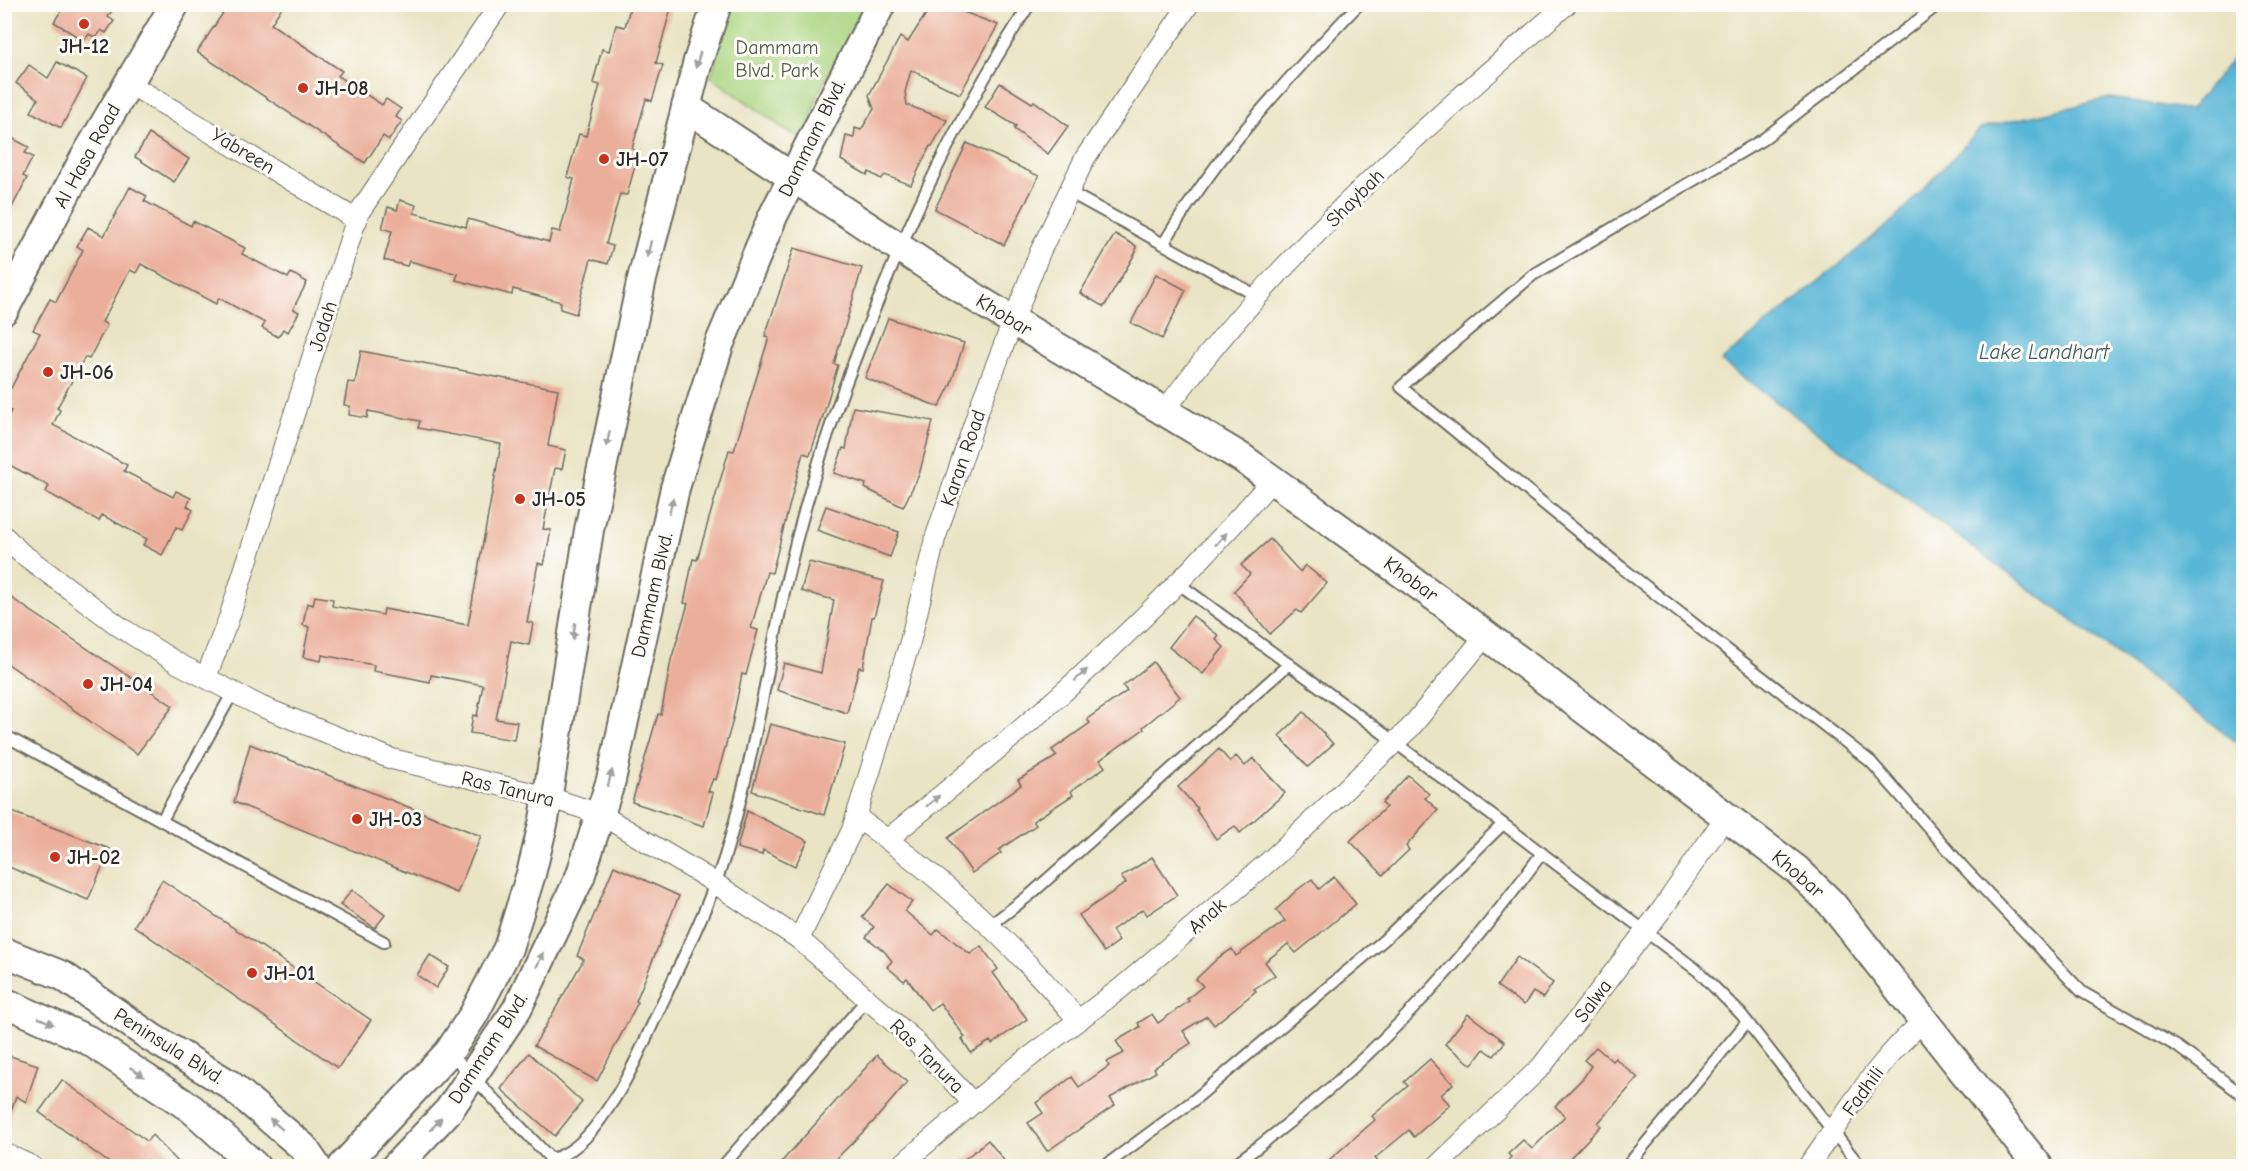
<svg xmlns="http://www.w3.org/2000/svg" width="2248" height="1171" viewBox="0 0 2248 1171" font-family="'Comic Neue',sans-serif">
<style>
.green{fill:#a9d47f;stroke:#6a8055;stroke-width:1.5}
.water{fill:#59b6d7;stroke:#427081;stroke-width:1.5}
.building{fill:#ebae9a}
.lines{fill:none;stroke-linecap:round;stroke-linejoin:round}
.service-casing{stroke:#6e6c61;stroke-width:14}
.minor-casing{stroke:#6e6c61;stroke-width:22}
.secondary-casing{stroke:#6e6c61;stroke-width:32}
.service{stroke:#fff;stroke-width:10}
.minor{stroke:#fff;stroke-width:20}
.secondary{stroke:#fff;stroke-width:28}
.oneway{fill:#a0a0a0}
.poi-dot{fill:#c8321e;stroke:#fdfcf7;stroke-width:2}
.labels{text-anchor:middle;dominant-baseline:central;stroke-width:6;stroke-linejoin:round;paint-order:stroke}
.poi-label{font-size:20px;font-weight:bold;fill:#2b2b2b;stroke:#fdfcf7;text-anchor:start}
.park-label{font-size:20px;fill:#515e44;stroke:#fdfcf7}
.street-label{font-size:20px;fill:#2b2b2b;stroke:#fdfcf7}
.water-label{font-size:21px;font-style:italic;fill:#3b5c67;stroke:#fdfcf7}
</style>
<rect width="100%" height="100%" fill="#fdfcf7"/>
<filter id="ink" filterUnits="userSpaceOnUse"><feTurbulence type="fractalNoise" baseFrequency=".0167" numOctaves="2"/><feDisplacementMap in="SourceGraphic" scale="12" xChannelSelector="R" yChannelSelector="G"/><feConvolveMatrix kernelMatrix="1 2 1 2 8 2 1 2 1" color-interpolation-filters="sRGB"/></filter>
<filter id="wash" filterUnits="userSpaceOnUse"><feTurbulence type="fractalNoise" baseFrequency=".008" numOctaves="4" result="noise"/><feDisplacementMap in="SourceGraphic" scale="24" xChannelSelector="R" yChannelSelector="G"/><feGaussianBlur stdDeviation="1.35" result="paint"/><feColorMatrix in="noise" values="0 0 0 0 0 0 0 0 0 0 0 0 0 0 0 0 0 1.4 0 .05"/><feComposite in="paint" operator="in"/></filter>
<g filter="url(#wash)">
<rect width="100%" height="100%" fill="#e9e4c4"/>
<polygon class="green" points="731,5 869,5 819,91 804,139 789,132 711,77"/>
<polygon class="water" points="2243,53 2243,747 1721,361 1896,218 1981,128 2110,98 2190,110 2233,58"/>
<g id="blocks">
<g class="building">
<polygon points="65,4 116,4 108,17 114,21 106,33 101,30 96,38 89,34 84,41 54,22"/>
<polygon points="229,4 284,4 271,24 342,71 338,76 382,105 386,99 401,109 396,117 402,121 389,140 383,136 365,163 197,52"/>
<polygon points="631,4 672,4 656,63 663,65 652,101 646,99 632,149 639,151 627,195 620,194 606,244 613,246 608,264 591,259 576,314 560,309 561,302 513,289 512,295 456,280 458,274 409,261 407,266 384,260 392,231 382,228 388,207 397,210 400,200 416,205 414,213 466,227 468,219 549,242 552,230 560,232 574,179 567,177 579,134 586,136 600,85 593,83 602,49 609,51 616,25 625,27"/>
<polygon points="922,4 957,4 958,10 998,25 960,94 911,70 905,92 907,105 947,120 932,146 930,146 911,185 885,175 881,179 869,172 867,175 841,160 846,136 854,138 855,128 861,130 874,109 869,95 900,37 908,42 926,14"/>
<polygon points="57,62 87,78 61,128 31,112 38,99 16,83 29,65 48,78"/>
<polygon points="1000,83 1032,103 1034,101 1068,126 1048,154 1014,129 1016,126 985,107"/>
<polygon points="4,134 29,147 25,153 33,157 23,176 27,178 4,223"/>
<polygon points="149,134 189,159 174,182 135,157"/>
<polygon points="967,143 1039,176 1004,245 935,209"/>
<polygon points="130,187 147,196 144,201 191,226 193,221 228,239 245,248 242,254 288,278 291,273 307,282 293,309 299,312 288,332 283,329 278,337 262,328 265,323 219,298 216,304 141,264 136,273 130,270 102,322 107,325 89,359 85,357 57,408 60,410 53,425 127,465 124,471 173,497 176,491 191,498 187,506 193,510 182,530 176,527 162,555 143,545 147,539 102,515 99,521 46,492 49,486 4,462 4,424 11,411 4,407 4,385 11,388 40,333 33,330 50,299 56,302 83,250 77,246 88,227 104,236"/>
<polygon points="1115,234 1136,246 1136,252 1104,307 1080,293"/>
<polygon points="794,248 862,268 834,364 838,365 825,410 810,455 803,453 772,573 767,572 751,628 758,630 746,675 742,674 732,723 716,780 713,779 708,791 713,793 704,826 632,802 658,714 661,715 671,660 688,604 684,603 693,559 697,560 729,450 734,451 769,337 765,336"/>
<polygon points="1156,274 1186,290 1162,339 1131,323"/>
<polygon points="888,318 964,343 951,384 939,407 865,378"/>
<polygon points="361,351 558,389 548,446 566,450 562,469 555,468 543,529 551,530 544,565 538,563 527,622 533,623 529,645 511,641 496,719 517,722 514,740 470,733 473,715 477,716 483,685 431,675 430,682 406,677 373,671 374,665 322,655 321,661 303,657 309,627 303,625 307,603 313,605 315,596 333,599 332,606 383,615 384,609 468,625 501,444 418,428 420,421 368,411 367,418 349,415 350,406 344,405 348,382 355,383"/>
<polygon points="853,407 933,421 919,475 903,507 865,488 866,484 834,473 843,448 846,449"/>
<polygon points="826,506 899,532 890,557 817,530"/>
<polygon points="1270,539 1300,572 1305,565 1327,583 1301,613 1297,610 1270,634 1234,591 1250,574 1241,565"/>
<polygon points="809,562 884,581 874,617 872,617 863,668 859,667 847,713 777,690 784,663 821,673 834,600 801,591"/>
<polygon points="4,593 173,706 137,754 4,661"/>
<polygon points="1193,616 1219,636 1216,640 1224,647 1203,674 1169,647"/>
<polygon points="1153,662 1180,697 1143,727 1144,729 1100,760 1105,767 1071,791 1073,795 1033,821 1036,825 999,850 1001,853 972,873 948,838 1021,785 1018,780 1057,756 1052,750 1090,723 1087,719 1127,691 1123,686"/>
<polygon points="1304,712 1333,744 1308,767 1279,736"/>
<polygon points="770,724 845,744 824,815 752,791"/>
<polygon points="250,744 481,836 457,893 234,802"/>
<polygon points="1219,749 1230,762 1236,756 1245,766 1253,758 1285,793 1240,833 1235,826 1216,839 1196,810 1198,809 1178,787"/>
<polygon points="1408,775 1429,794 1425,798 1438,810 1406,846 1409,850 1383,875 1350,841 1386,807 1382,803"/>
<polygon points="4,809 110,849 88,900 4,865"/>
<polygon points="747,811 808,841 795,866 763,850 762,855 737,848"/>
<polygon points="1152,857 1177,895 1147,915 1143,909 1112,930 1119,941 1104,952 1079,915 1126,883 1121,877"/>
<polygon points="614,866 679,896 636,1001 638,1002 597,1081 534,1046 584,959 577,956"/>
<polygon points="1334,877 1356,904 1296,953 1288,944 1265,962 1275,975 1254,989 1256,991 1214,1025 1207,1016 1183,1031 1191,1043 1154,1068 1156,1072 1110,1098 1115,1105 1047,1151 1028,1123 1043,1113 1036,1103 1072,1077 1079,1087 1109,1066 1107,1062 1124,1053 1116,1041 1140,1027 1138,1023 1152,1014 1158,1023 1189,1001 1187,999 1203,986 1196,979 1218,958 1232,949 1236,956 1285,921 1276,910 1297,890 1312,879 1319,889"/>
<polygon points="162,880 371,1020 338,1068 134,926"/>
<polygon points="889,884 912,902 905,911 933,935 938,929 970,954 981,946 998,969 993,973 1027,1019 992,1044 990,1041 971,1053 962,1039 965,1037 940,1003 930,1010 907,978 904,981 887,967 892,961 884,951 866,937 874,927 862,917"/>
<polygon points="352,890 385,915 375,928 340,905"/>
<polygon points="430,955 449,967 436,988 417,975"/>
<polygon points="1517,957 1553,983 1543,998 1533,992 1524,1005 1497,986"/>
<polygon points="1468,1014 1505,1042 1494,1056 1484,1049 1472,1065 1445,1044"/>
<polygon points="1596,1047 1612,1061 1615,1058 1638,1078 1598,1123 1601,1126 1561,1167 1502,1167 1511,1157 1508,1154 1523,1140 1532,1149 1565,1116 1555,1106 1584,1077 1591,1066 1584,1060"/>
<polygon points="529,1053 582,1102 555,1136 501,1089"/>
<polygon points="4,1054 38,1065 26,1102 16,1096 7,1123 4,1123"/>
<polygon points="877,1055 907,1082 874,1121 828,1167 777,1167"/>
<polygon points="1430,1059 1453,1084 1441,1095 1450,1105 1414,1137 1409,1130 1375,1158 1382,1167 1321,1167 1375,1120 1372,1116 1408,1086 1404,1082"/>
<polygon points="62,1080 147,1141 152,1135 183,1167 115,1167 39,1112"/>
<polygon points="988,1140 1009,1167 955,1167"/>
</g>
</g>
</g>
<g filter="url(#ink)">
<use href="#blocks" fill-opacity="0" stroke="#6e6c61" stroke-width="1.5"/>
<g class="lines">
<defs>
<g id="service">
<polyline points="1939,4 1762,140 1533,275 1401,387 1621,567 1871,762 1964,868 2082,992 2178,1047 2244,1096"/>
<polyline points="1069,192 1259,297"/>
<path d="M1164,243C1217,154 1287,79 1359,4"/>
<polyline points="1179,584 1376,728 1698,971 1741,1014 1860,1166"/>
<polyline points="4,735 384,942"/>
<polyline points="162,820 233,692"/>
<polyline points="988,927 1031,894 1289,664"/>
<path d="M451,1054L551,1159C574,1154 594,1130 607,1110C631,1076 647,1035 665,997C686,951 709,905 725,856C752,767 766,674 786,583C801,517 821,451 844,388C894,254 951,124 1030,4"/>
<polyline points="723,1166 868,998"/>
<polyline points="1105,1166 1194,1100 1384,940 1503,824"/>
<path d="M1232,1166C1357,1076 1451,978 1542,853"/>
<polyline points="1627,1166 1747,1022"/>
</g>
<g id="minor">
<polyline points="128,83 357,220"/>
<path d="M1164,412C1276,257 1423,128 1567,4"/>
<polyline points="4,536 20,552 120,627 179,664 260,706 392,759 548,797 600,814 704,876 799,939 913,1039 973,1103"/>
<polyline points="206,677 229,618 358,214 500,4"/>
<path d="M856,817C938,874 1014,944 1078,1020"/>
<path d="M888,839C925,808 963,778 1000,747C1098,665 1189,577 1272,480"/>
<polyline points="799,939 852,830 910,642 935,539 980,406 1040,252 1085,158 1189,4"/>
<polyline points="4,1153 32,1166"/>
<polyline points="900,1166 1006,1075 1121,988 1274,857 1411,727 1486,635"/>
<polyline points="1437,1166 1541,1067 1663,908 1726,816"/>
<path d="M1808,1166C1845,1116 1876,1061 1924,1021"/>
</g>
<g id="secondary">
<polyline points="686,107 982,302 1242,458 1438,599 1797,870 1831,903 2038,1166"/>
<polyline points="4,310 84,159 175,4"/>
<polyline points="4,952 63,976 152,1038 229,1084 303,1147 316,1166"/>
<polyline points="4,1002 88,1040 192,1109 255,1166"/>
<polyline points="343,1166 449,1052 474,1014 508,948 531,874 544,820 589,530 641,283 698,61 717,4"/>
<polyline points="396,1166 449,1110 517,1009 580,877 611,780 675,488 719,345 773,216 881,4"/>
</g>
</defs>
<use href="#service" class="service-casing"/>
<use href="#minor" class="minor-casing"/>
<use href="#secondary" class="secondary-casing"/>
<use href="#service" class="service"/>
<use href="#minor" class="minor"/>
<use href="#secondary" class="secondary"/>
</g>
<defs><path id="oneway-solid" d="M-6-.8H1V-3.2L6.5 0L1 3.2V.8H-6Z" transform="scale(1.5)"/></defs>
<g class="oneway">
<use href="#oneway-solid" transform="translate(698 60) rotate(107)"/>
<use href="#oneway-solid" transform="translate(649 249) rotate(104)"/>
<use href="#oneway-solid" transform="translate(608 439) rotate(102)"/>
<use href="#oneway-solid" transform="translate(671 506) rotate(-77)"/>
<use href="#oneway-solid" transform="translate(1221 539) rotate(-47)"/>
<use href="#oneway-solid" transform="translate(574 631) rotate(98)"/>
<use href="#oneway-solid" transform="translate(1081 675) rotate(-42)"/>
<use href="#oneway-solid" transform="translate(610 778) rotate(-75)"/>
<use href="#oneway-solid" transform="translate(933 801) rotate(-39)"/>
<use href="#oneway-solid" transform="translate(540 960) rotate(-64)"/>
<use href="#oneway-solid" transform="translate(46 1021) rotate(24)"/>
<use href="#oneway-solid" transform="translate(137 1072) rotate(34)"/>
<use href="#oneway-solid" transform="translate(276 1124) rotate(-139)"/>
<use href="#oneway-solid" transform="translate(436 1124) rotate(-47)"/>
</g>
</g>
<g class="poi-dot">
<circle cx="84" cy="24" r="6"/>
<circle cx="303" cy="88" r="6"/>
<circle cx="604" cy="159" r="6"/>
<circle cx="48" cy="372" r="6"/>
<circle cx="520" cy="499" r="6"/>
<circle cx="88" cy="684" r="6"/>
<circle cx="357" cy="819" r="6"/>
<circle cx="55" cy="857" r="6"/>
<circle cx="252" cy="973" r="6"/>
</g>
<g class="labels">
<g class="poi-label">
<text x="84" y="46" text-anchor="middle">JH-12</text>
<text x="315" y="88">JH-08</text>
<text x="616" y="159">JH-07</text>
<text x="60" y="372">JH-06</text>
<text x="532" y="499">JH-05</text>
<text x="100" y="684">JH-04</text>
<text x="369" y="819">JH-03</text>
<text x="67" y="857">JH-02</text>
<text x="264" y="973">JH-01</text>
</g>
<g class="park-label">
<text x="777" y="47">Dammam<tspan x="777" dy="23">Blvd. Park</tspan></text>
</g>
<g class="street-label">
<text transform="translate(812 138) rotate(-64)">Dammam Blvd.</text>
<text transform="translate(243 151) rotate(31)">Yabreen</text>
<text transform="translate(87 156) rotate(-61)">Al Hasa Road</text>
<text transform="translate(1355 198) rotate(-45)">Shaybah</text>
<text transform="translate(1004 315) rotate(32)">Khobar</text>
<text transform="translate(323 326) rotate(-72)">Jodah</text>
<text transform="translate(963 458) rotate(-71)">Karan Road</text>
<text transform="translate(1411 579) rotate(36)">Khobar</text>
<text transform="translate(652 595) rotate(-77)">Dammam Blvd.</text>
<text transform="translate(508 789) rotate(14)">Ras Tanura</text>
<text transform="translate(1798 874) rotate(41)">Khobar</text>
<text transform="translate(1207 916) rotate(-41)">Anak</text>
<text transform="translate(1593 1001) rotate(-53)">Salwa</text>
<text transform="translate(169 1046) rotate(32)">Peninsula Blvd.</text>
<text transform="translate(488 1048) rotate(-57)">Dammam Blvd.</text>
<text transform="translate(927 1056) rotate(45)">Ras Tanura</text>
<text transform="translate(1863 1091) rotate(-54)">Fadhili</text>
</g>
<g class="water-label">
<text x="2044" y="352">Lake Landhart</text>
</g>
</g>
<rect width="2248" height="1171" fill="none" stroke="#fdfcf7" stroke-width="24"/>
</svg>
